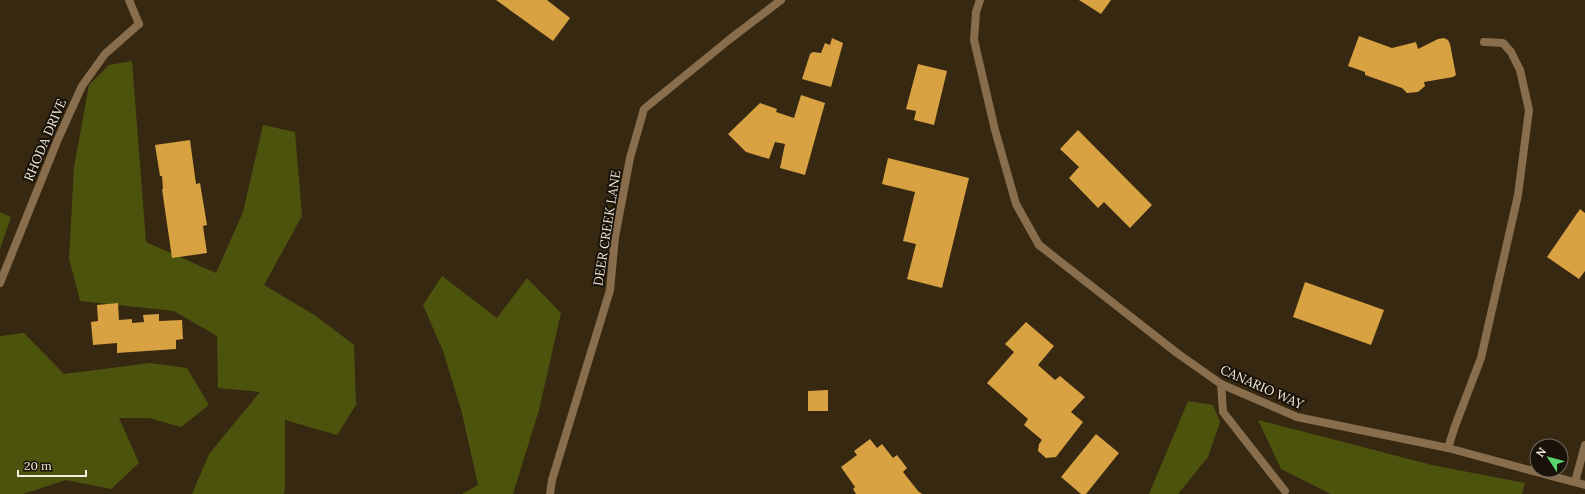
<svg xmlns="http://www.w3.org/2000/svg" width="1585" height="494" viewBox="0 0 1585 494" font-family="Lora,serif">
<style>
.green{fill:#4c530d}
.building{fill:#d8a142}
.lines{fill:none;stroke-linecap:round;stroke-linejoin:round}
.lane{stroke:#896e4d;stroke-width:8}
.street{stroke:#896e4d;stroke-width:8}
.labels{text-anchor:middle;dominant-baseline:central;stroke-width:4;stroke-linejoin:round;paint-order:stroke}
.street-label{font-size:13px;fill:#f6eddf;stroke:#191209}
</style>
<rect width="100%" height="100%" fill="#372811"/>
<g class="green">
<polygon points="132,61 146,242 216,273 243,212 263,125 295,132 302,216 264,285 316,316 354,345 356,405 337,435 285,420 285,487 284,494 192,494 209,454 260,392 218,388 217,336 174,311 80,301 69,258 74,167 89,85 109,65"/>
<polygon points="0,212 11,217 0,249"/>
<polygon points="442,276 497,318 527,278 561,313 539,410 513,494 462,494 478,485 462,413 443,351 423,305"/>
<polygon points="24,333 64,374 150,363 187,368 209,405 181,427 149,418 119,418 139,463 111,489 66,480 23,494 0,494 0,336"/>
<polygon points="1188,401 1213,405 1220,422 1208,457 1178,494 1149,494"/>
<polygon points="1258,420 1432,465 1525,483 1522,494 1331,494 1281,469"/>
</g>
<g class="building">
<polygon points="496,0 547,0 570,18 553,41"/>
<polygon points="1079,0 1111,0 1101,14"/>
<polygon points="1359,36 1392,48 1416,42 1418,49 1438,39 1444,38 1448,40 1450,44 1456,75 1453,77 1424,82 1425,86 1418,92 1407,93 1402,88 1365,75 1365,72 1348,66"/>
<polygon points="832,38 843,43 831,87 802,79 810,54 813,52 821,53 825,43 830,45"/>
<polygon points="918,64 947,71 934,125 914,120 916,111 906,109"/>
<polygon points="801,95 825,103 805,175 780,168 785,144 775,142 769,159 746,152 728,134 760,103 777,109 776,112 794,118"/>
<polygon points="1078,130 1152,205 1130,228 1104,202 1098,208 1069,178 1079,167 1060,149"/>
<polygon points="190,140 196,184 200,183 207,225 203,226 207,253 172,258 162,189 163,189 162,176 160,176 155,145"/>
<polygon points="888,158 969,178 942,288 907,279 916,244 903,241 915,192 882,184"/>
<polygon points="1580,209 1585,213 1585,271 1579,279 1547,257"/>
<polygon points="1305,282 1384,310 1371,345 1293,317"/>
<polygon points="118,303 119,320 132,319 132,323 144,322 143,315 159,314 159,321 182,320 183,339 176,340 176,349 117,353 117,343 93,345 91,322 98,321 97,305"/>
<polygon points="1026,322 1054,346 1038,365 1055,380 1060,376 1085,397 1071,412 1083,422 1056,457 1046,458 1038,451 1039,444 1042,440 1024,425 1028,419 987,383 1014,352 1005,344"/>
<polygon points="828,390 828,411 808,411 808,391"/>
<polygon points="1096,434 1119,453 1086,494 1081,494 1061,477"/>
<polygon points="870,439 877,448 882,444 893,458 897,455 907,468 903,472 918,491 922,494 856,494 853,489 855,487 841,467 857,455 854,451"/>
</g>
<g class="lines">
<g class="lane">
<polyline points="129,0 139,24"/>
<polyline points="980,0 976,12 974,40 995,130 1016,204 1039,245"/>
<polyline points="1221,384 1223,412 1285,491"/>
<polyline points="1575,482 1585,445"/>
</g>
<g class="street">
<polyline points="1039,245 1177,353 1221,384 1297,417 1448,448 1585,485"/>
<polyline points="0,283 58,139 82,86 105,54 139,24"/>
<polyline points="1448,448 1455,426 1481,358 1518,195 1529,110 1520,70 1511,52 1503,43 1484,42"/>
<polyline points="550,494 552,480 610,290 615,237 630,158 644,109 730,39 781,0"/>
</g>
</g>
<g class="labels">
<g class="street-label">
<text transform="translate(45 140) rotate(-67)">RHODA DRIVE</text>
<text transform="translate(607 228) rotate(-81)">DEER CREEK LANE</text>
<text transform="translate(1262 387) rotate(24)">CANARIO WAY</text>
</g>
</g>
<g transform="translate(1549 458) rotate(306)"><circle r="19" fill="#191209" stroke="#716a5f"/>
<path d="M0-3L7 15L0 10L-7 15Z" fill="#5ad56e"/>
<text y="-6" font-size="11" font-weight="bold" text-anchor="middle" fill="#f6eddf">N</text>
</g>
<path d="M18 470v6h68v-6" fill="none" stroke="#f6eddf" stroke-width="2"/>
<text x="24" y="470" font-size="12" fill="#f6eddf" stroke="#191209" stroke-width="3" paint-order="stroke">20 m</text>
</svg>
